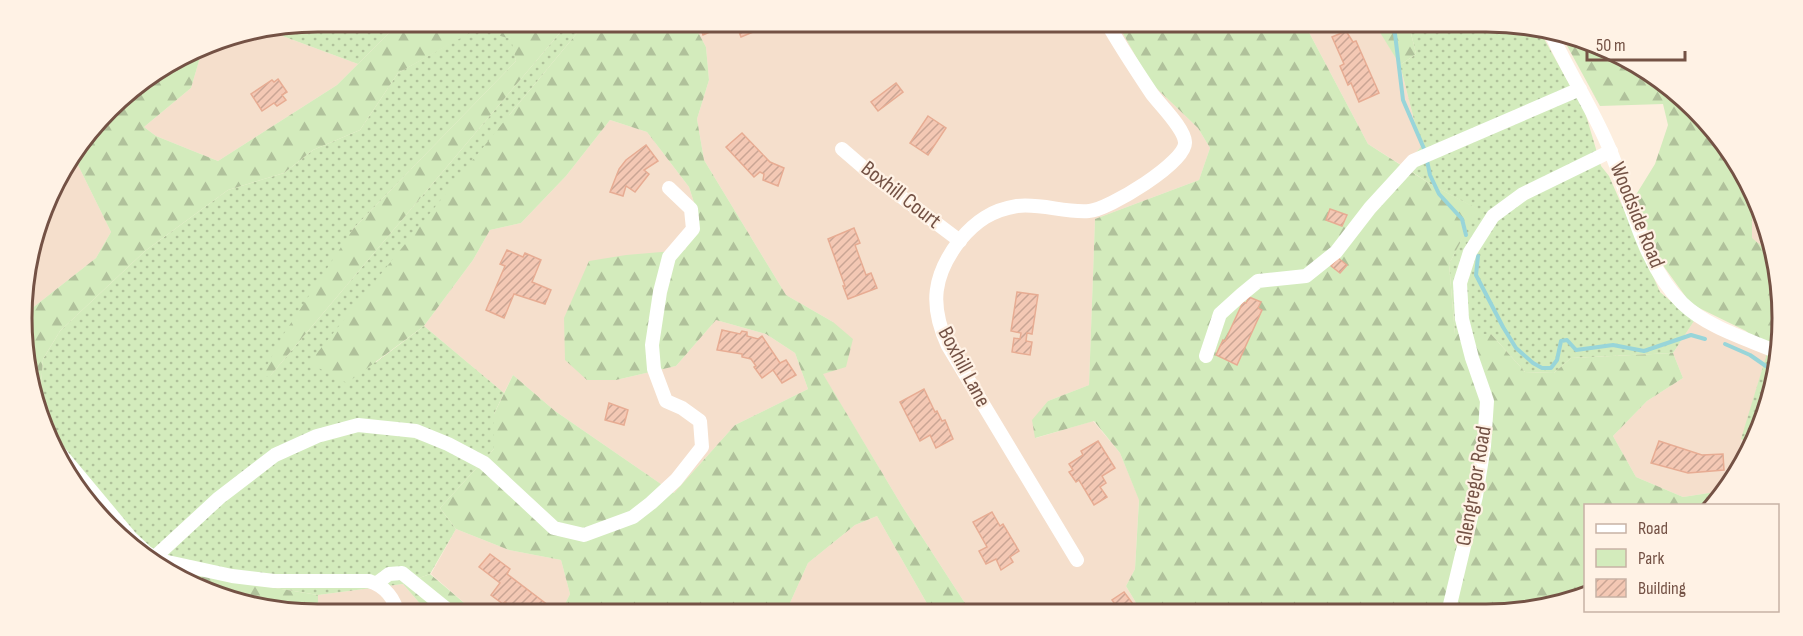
<svg xmlns="http://www.w3.org/2000/svg" width="1803" height="636" viewBox="0 0 1803 636" font-family="'Sofia Sans Condensed',sans-serif">
<style>
.residential{fill:#f5dfcc}
.green{fill:url(#green-dots)}
.forest{fill:url(#forest-firs)}
.lines{fill:none;stroke-linecap:round;stroke-linejoin:round}
.stream{stroke:#98d5d9;stroke-width:4}
.building{fill:url(#building-hatch);stroke:#e7ac93;stroke-width:1.5}
.minor{stroke:#fff;stroke-width:14}
.labels{text-anchor:middle;dominant-baseline:central;stroke-width:4.5;stroke-linejoin:round;paint-order:stroke}
.street-label{font-size:22px;fill:#745245;stroke:#fff2e5}
.rim{fill:none;stroke:#745245;stroke-width:3}
</style>
<defs>
<pattern id="green-dots" width="8" height="8" patternUnits="userSpaceOnUse" patternTransform="scale(1.5)"><rect width="8" height="8" fill="#d3ebbc"/><path d="M2 2h.1M6 6h.1" fill="none" stroke="#b0c19b" stroke-width="1.8" stroke-linecap="round"/></pattern>
<pattern id="forest-firs" width="22" height="20" patternUnits="userSpaceOnUse" patternTransform="scale(1.5)"><rect width="22" height="20" fill="#d3ebbc"/><path d="M5 1l3.5 6h-7zM16 11l3.5 6h-7z" fill="#b0c19b"/></pattern>
<pattern id="building-hatch" width="6" height="6" patternUnits="userSpaceOnUse" patternTransform="scale(1.5)"><rect width="6" height="6" fill="#f4c8b4"/><path d="M-1 1l2-2M0 6l6-6M5 7l2-2" fill="none" stroke="#caa594"/></pattern>
</defs>
<rect width="100%" height="100%" fill="#fdeede"/>
<g class="residential">
<polygon points="692,21 1116,21 1150,82 1198,128 1210,148 1199,180 1095,219 1089,385 1048,401 1036,438 1093,421 1120,453 1139,499 1135,569 1126,586 1142,613 972,614 902,506 822,373 833,322 786,295 704,160 697,119 709,80 706,47"/>
<polygon points="1303,21 1373,21 1377,26 1400,65 1421,147 1403,166 1368,144"/>
<polygon points="269,31 358,64 337,85 218,161 156,136 144,127 191,88 204,44"/>
<polygon points="610,120 647,132 689,187 699,218 685,250 587,380 616,380 676,366 716,320 766,334 795,353 808,389 735,425 674,493 555,411 513,375 504,393 424,326 473,260 490,230 521,223 566,176"/>
<polygon points="74,157 111,232 96,258 26,313 24,280 52,186"/>
<polygon points="1752,198 1771,254 1752,239"/>
<polygon points="1694,321 1767,353 1729,483 1722,491 1683,497 1636,477 1613,436 1647,401 1683,378 1673,353"/>
<polygon points="877,516 933,614 785,614 808,563 855,525"/>
<polygon points="456,529 509,550 561,560 570,594 560,614 476,613 431,574"/>
<polygon points="403,584 430,615 318,615 318,595"/>
</g>
<g class="green">
<polygon points="318,21 401,21 358,64 269,31"/>
<polygon points="570,21 587,21 510,114 375,363 424,326 504,393 494,414 494,449 440,508 456,529 430,574 403,584 318,595 177,572 175,575 153,565 71,483 39,411 43,359 60,331 145,251 228,190 284,173 313,150 360,130 398,73 477,28 512,39 516,61 353,229 270,376"/>
<polygon points="1408,21 1485,21 1538,28 1585,112 1601,166 1609,176 1660,292 1694,321 1673,353 1571,358 1554,373 1525,372 1491,334 1455,334 1449,264 1477,209 1432,185 1403,166 1421,147 1400,65 1416,54"/>
<polygon points="1767,353 1774,359 1772,395 1751,445 1741,439"/>
</g>
<g class="forest">
<polygon points="401,21 570,21 270,376 261,377 283,335 353,229 516,61 511,39 477,29 398,73 360,130 313,150 284,173 228,190 145,251 60,331 43,359 39,412 31,395 26,313 96,258 111,232 74,157 122,95 204,44 191,88 144,127 156,136 218,161 337,85"/>
<polygon points="587,21 692,21 706,47 709,80 697,119 704,160 786,295 833,322 853,339 846,367 823,374 902,506 972,614 933,614 877,516 855,525 808,563 785,614 560,614 570,594 561,560 509,550 456,529 440,508 494,449 494,414 513,375 555,411 674,493 735,425 808,389 795,353 766,334 716,320 676,366 616,380 587,380 565,360 564,318 589,261 626,255 685,250 699,218 689,187 647,132 610,120 566,176 521,223 490,230 473,260 424,326 347,383 309,363 510,114"/>
<polygon points="1116,21 1303,21 1368,144 1432,185 1478,209 1449,264 1455,334 1491,334 1525,372 1554,373 1571,358 1673,353 1683,378 1647,401 1613,436 1636,477 1683,497 1722,491 1710,505 1586,506 1585,594 1524,612 1142,613 1126,586 1135,569 1139,500 1120,453 1094,421 1035,438 1032,420 1048,401 1089,385 1095,219 1199,180 1210,148 1198,128 1150,82"/>
<polygon points="1373,21 1408,21 1416,54 1400,65"/>
<polygon points="1559,31 1666,82 1742,169 1752,198 1752,238 1771,254 1779,279 1774,359 1746,331 1691,304 1662,264 1634,198 1655,164 1668,125 1663,104 1600,106"/>
<polygon points="177,572 318,595 318,615 241,605 175,575"/>
<polygon points="430,574 476,613 480,615 430,615 403,584"/>
</g>
<g class="lines">
<g class="stream">
<polyline points="1388,21 1395,34 1403,100 1425,151 1430,175 1439,194 1462,219 1466,235"/>
<polyline points="1478,256 1476,275 1503,327 1516,348 1533,363 1542,368 1551,368 1557,360 1561,341 1567,340 1576,350 1613,345 1644,351 1691,335 1705,339"/>
<polyline points="1725,344 1750,355 1773,371"/>
</g>
</g>
<g class="building">
<polygon points="704,21 748,21 753,32 741,37 735,21 703,35 699,23"/>
<polygon points="1346,31 1353,42 1356,41 1379,93 1359,102 1351,83 1348,85 1340,66 1344,64 1332,37"/>
<polygon points="278,79 287,92 282,95 286,100 277,106 274,103 262,111 251,94 272,80 274,82"/>
<polygon points="896,83 903,92 878,111 871,102"/>
<polygon points="928,116 946,128 928,155 910,143"/>
<polygon points="742,133 770,162 784,168 778,186 763,180 764,174 760,172 754,177 726,147"/>
<polygon points="646,145 658,161 644,170 649,174 635,192 626,186 623,196 610,192 619,169 626,160"/>
<polygon points="1330,209 1347,215 1342,226 1326,220"/>
<polygon points="854,228 860,243 855,245 866,275 871,273 877,288 848,299 843,286 845,286 828,239"/>
<polygon points="507,250 523,257 525,253 541,260 532,282 551,290 545,304 514,294 504,318 486,310 505,266 500,264"/>
<polygon points="1338,258 1347,265 1340,273 1331,266"/>
<polygon points="1017,292 1038,295 1032,334 1027,333 1026,341 1032,342 1030,355 1012,352 1014,338 1020,339 1021,333 1011,331"/>
<polygon points="1249,297 1261,302 1258,308 1262,310 1237,365 1216,355 1223,340 1225,341 1243,302 1246,303"/>
<polygon points="722,330 740,334 742,331 747,332 747,336 758,339 762,336 780,363 786,360 796,375 782,383 773,370 762,378 754,367 756,366 751,359 742,357 742,354 717,350"/>
<polygon points="924,389 935,412 937,411 942,421 945,420 953,439 936,448 930,435 920,441 900,402"/>
<polygon points="609,403 628,410 624,425 605,420"/>
<polygon points="1098,441 1115,468 1102,476 1106,483 1100,487 1107,497 1094,505 1079,480 1076,482 1069,472 1073,470 1069,464 1083,455 1081,451"/>
<polygon points="1659,441 1702,455 1723,454 1724,470 1688,473 1651,463"/>
<polygon points="992,512 1000,526 1003,524 1019,551 1010,557 1013,562 1001,570 996,559 986,564 979,551 987,547 973,522"/>
<polygon points="490,554 510,569 507,574 553,609 549,615 521,615 505,602 503,604 491,595 500,583 479,567"/>
<polygon points="1124,592 1139,612 1100,613 1098,610 1106,605 1109,608 1115,604 1112,600"/>
</g>
<g class="lines">
<g class="minor">
<path d="M1549,29C1566,68 1590,104 1607,143C1630,194 1641,263 1682,303C1707,327 1744,338 1775,351"/>
<polyline points="842,149 871,174 960,241"/>
<polyline points="1206,356 1220,314 1241,295 1258,281 1306,276 1336,252 1370,208 1413,161 1580,89"/>
<path d="M54,446L130,537L147,553L163,561L232,576L274,581H369C385,586 395,599 398,615"/>
<polyline points="155,557 219,498 275,455 317,436 358,425 416,431 448,444 484,463 554,528 584,535 633,517 651,503 676,480 702,447 700,421 682,408 666,401 654,369 652,345 660,292 669,257 693,229 691,209 669,188"/>
<path d="M1077,560L948,346C929,305 933,275 960,240C976,221 992,210 1017,206C1041,203 1065,213 1089,211C1108,210 1187,162 1185,142C1184,128 1161,106 1152,94C1136,70 1120,46 1106,21"/>
<polyline points="377,583 389,574 402,573 454,615"/>
<polyline points="1448,613 1476,496 1484,446 1487,401 1472,358 1462,319 1460,283 1470,252 1493,216 1523,194 1611,151"/>
</g>
</g>
<g class="labels">
<g class="street-label">
<text transform="translate(901 195) rotate(38)">Boxhill Court</text>
<text transform="translate(1637 215) rotate(68)">Woodside Road</text>
<text transform="translate(964 367) rotate(62)">Boxhill Lane</text>
<text transform="translate(1474 486) rotate(-80)">Glengregor Road</text>
</g>
</g>
<path d="M0 0H1803V636H0ZM318 32H1486A286 286 0 0 1 1772 318V318A286 286 0 0 1 1486 604H318A286 286 0 0 1 32 318V318A286 286 0 0 1 318 32Z" fill="#fff2e5" fill-rule="evenodd"/>
<path class="rim" d="M318 32H1486A286 286 0 0 1 1772 318V318A286 286 0 0 1 1486 604H318A286 286 0 0 1 32 318V318A286 286 0 0 1 318 32Z"/>
<rect x="1584" y="504" width="195" height="108" fill="#fff2e5" stroke="#c7b2a5" stroke-width="1.5"/>
<rect x="1596" y="524" width="30" height="9" fill="#ffffff" stroke="#c7b2a5" stroke-width="1.5"/>
<text x="1638" y="534" font-size="18" fill="#745245">Road</text>
<rect x="1596" y="549" width="30" height="18" fill="#d3ebbc" stroke="#c7b2a5" stroke-width="1.5"/>
<text x="1638" y="564" font-size="18" fill="#745245">Park</text>
<rect x="1596" y="579" width="30" height="18" fill="url(#building-hatch)" stroke="#c7b2a5" stroke-width="1.5"/>
<text x="1638" y="594" font-size="18" fill="#745245">Building</text>
<path d="M1587 51v9h98v-9" fill="none" stroke="#745245" stroke-width="3"/>
<text x="1596" y="51" font-size="18" fill="#745245" stroke="#fff2e5" stroke-width="4.5" paint-order="stroke">50 m</text>
</svg>
